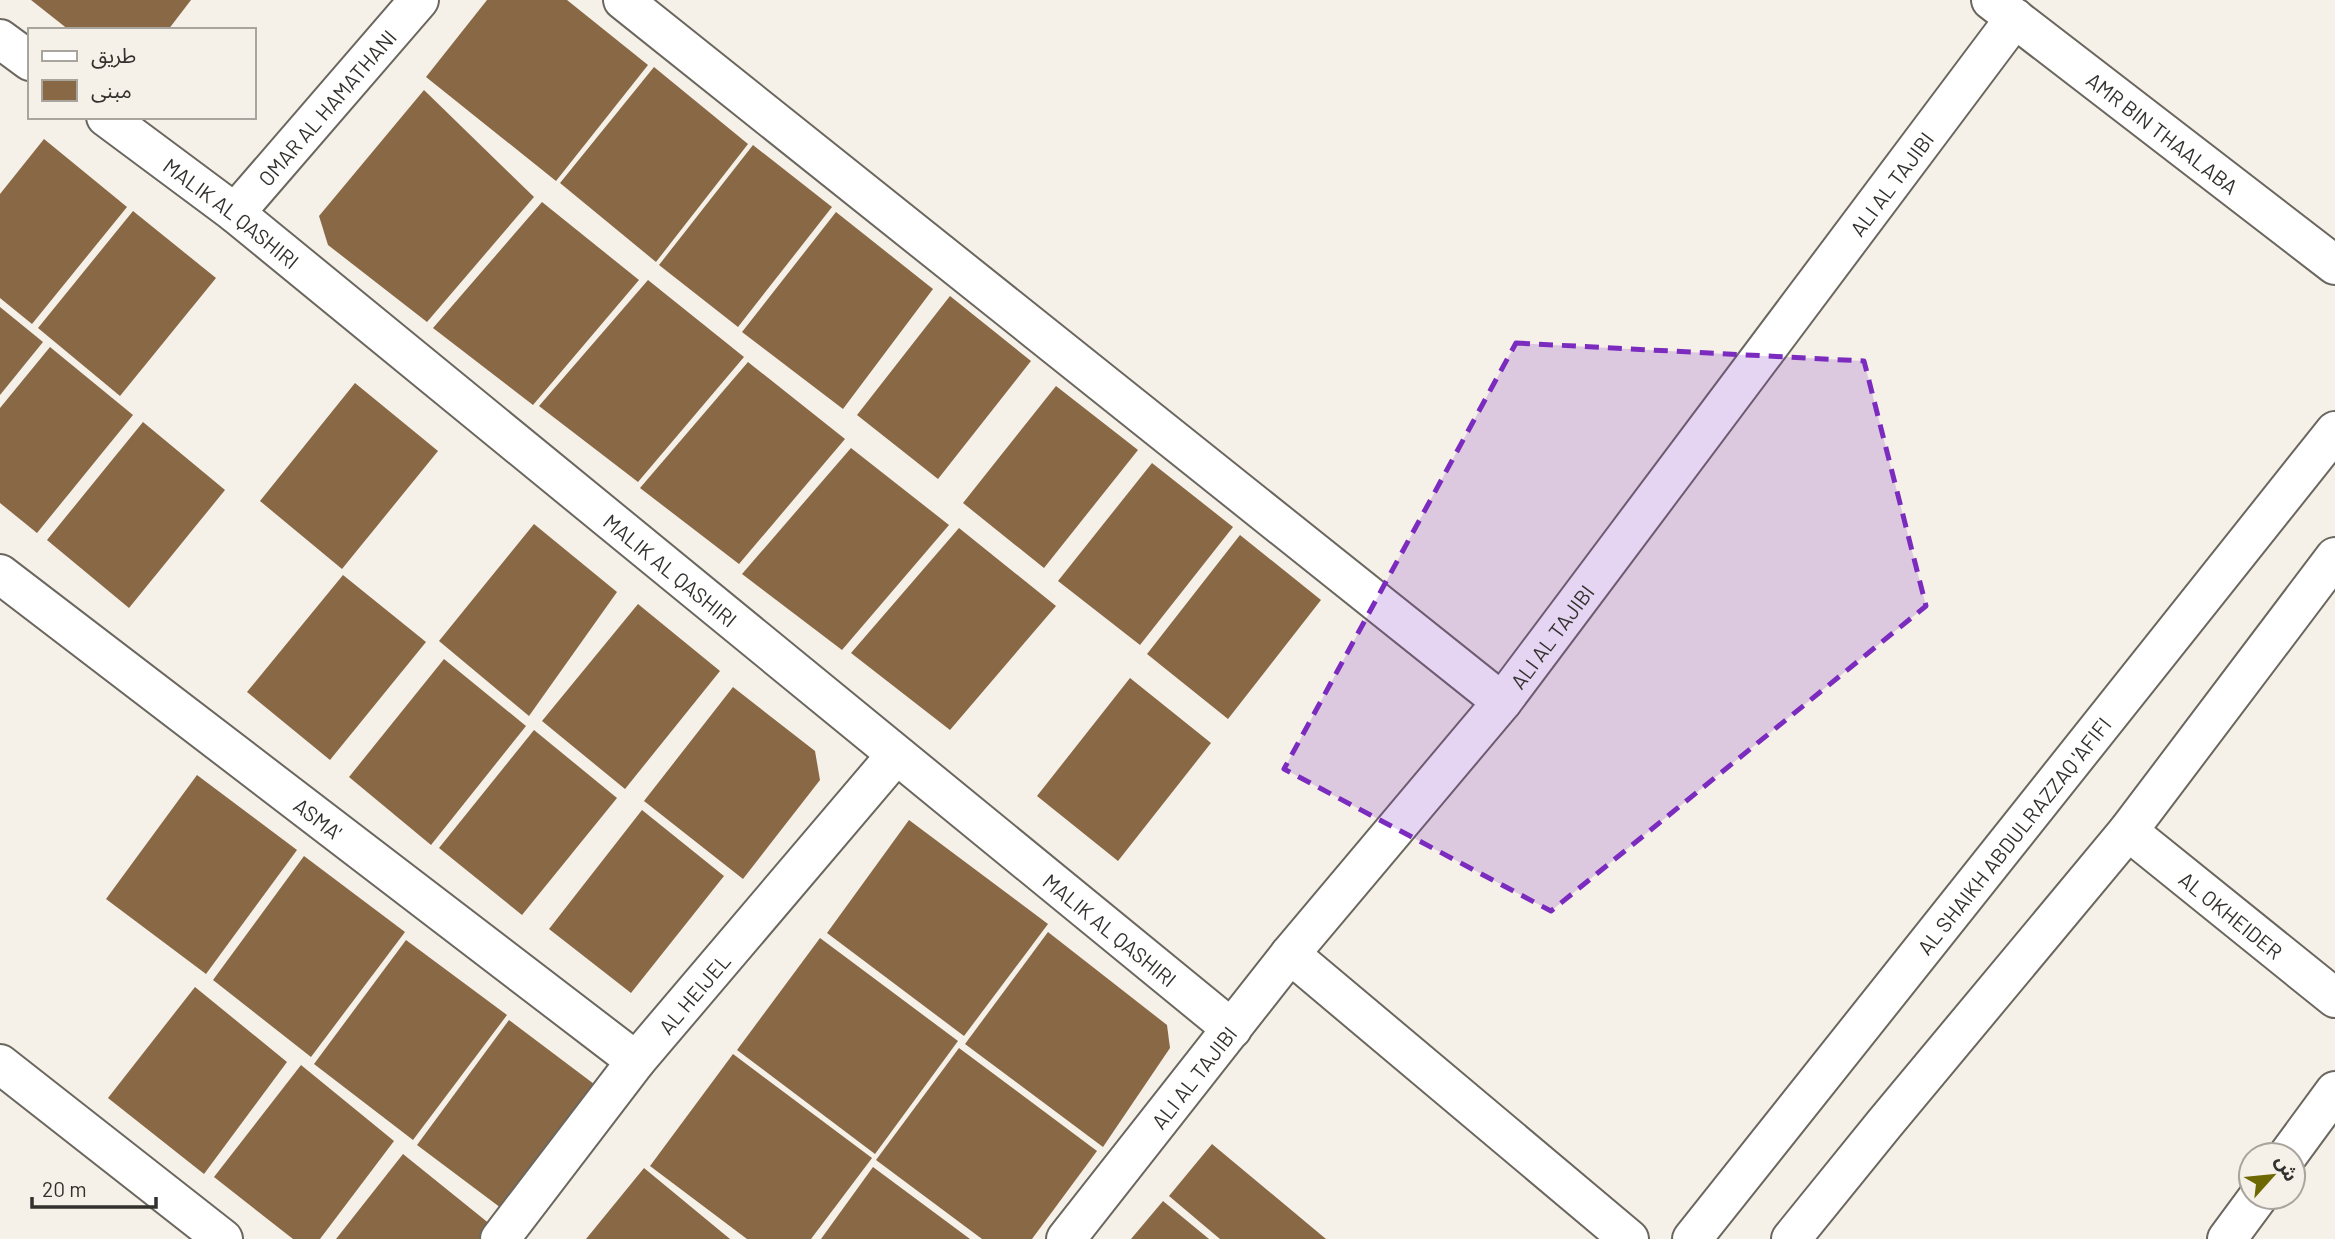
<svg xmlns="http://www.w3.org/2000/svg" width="2335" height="1239" viewBox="0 0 2335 1239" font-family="Barlow,'Noto Sans Arabic',sans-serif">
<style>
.building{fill:#896846}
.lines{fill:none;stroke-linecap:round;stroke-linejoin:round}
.minor-casing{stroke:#6b675f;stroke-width:42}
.minor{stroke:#fff;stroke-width:38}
.marked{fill:#7b2cbf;fill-opacity:0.2;stroke:#7b2cbf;stroke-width:5;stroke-dasharray:14 9;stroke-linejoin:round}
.labels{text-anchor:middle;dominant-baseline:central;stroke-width:7;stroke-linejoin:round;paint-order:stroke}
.street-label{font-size:21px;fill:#33312e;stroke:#f6f1e8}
</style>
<rect width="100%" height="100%" fill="#f6f1e8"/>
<g class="building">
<polygon points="31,0 191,0 168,30 69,30"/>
<polygon points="487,0 567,0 648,65 556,181 426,77"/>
<polygon points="654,67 748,144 656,262 560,183"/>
<polygon points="424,90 534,197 427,322 328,245 319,216"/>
<polygon points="44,139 127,207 32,324 0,298 0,194"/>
<polygon points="753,145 832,207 738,327 659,265"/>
<polygon points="542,202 639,280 533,405 433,328"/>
<polygon points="133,211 216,278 120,396 38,328"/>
<polygon points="836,212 933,289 843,409 742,332"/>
<polygon points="648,280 744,357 638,482 539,406"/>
<polygon points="950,296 1031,361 938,479 857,415"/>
<polygon points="0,307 43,342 0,395"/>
<polygon points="50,347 133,415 37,533 0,503 0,408"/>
<polygon points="748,362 845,439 739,564 640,488"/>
<polygon points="355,383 438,451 342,569 260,501"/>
<polygon points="1056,386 1138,450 1044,568 963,503"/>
<polygon points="143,422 225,490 129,608 47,540"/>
<polygon points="851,448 949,525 842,650 742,574"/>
<polygon points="1152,463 1233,527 1140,645 1058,581"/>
<polygon points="534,524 617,592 529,716 439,641"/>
<polygon points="959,528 1056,606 950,730 851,653"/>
<polygon points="1240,535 1321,600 1228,719 1147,654"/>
<polygon points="343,575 426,642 330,760 247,692"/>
<polygon points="638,604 720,671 625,789 542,721"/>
<polygon points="444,659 526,726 431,845 349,777"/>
<polygon points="1130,678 1211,743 1118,861 1037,796"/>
<polygon points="733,687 815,751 820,780 743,879 644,801"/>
<polygon points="534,730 617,798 522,915 439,848"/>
<polygon points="197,775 297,850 206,974 106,899"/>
<polygon points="642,810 724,876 631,993 549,929"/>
<polygon points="909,820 1048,924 964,1036 827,933"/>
<polygon points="304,856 405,932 311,1057 213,980"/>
<polygon points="1048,932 1167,1025 1170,1048 1103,1147 965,1044"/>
<polygon points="820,938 958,1041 875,1154 737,1050"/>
<polygon points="406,940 507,1015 413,1140 314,1064"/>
<polygon points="195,987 287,1062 204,1174 108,1098"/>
<polygon points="509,1020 594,1084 501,1208 417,1145"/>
<polygon points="959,1048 1097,1151 1032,1239 982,1239 876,1160"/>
<polygon points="733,1054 872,1158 811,1239 747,1239 650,1166"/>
<polygon points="301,1065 394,1141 320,1239 293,1239 214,1177"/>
<polygon points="1212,1144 1326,1239 1220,1239 1169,1196"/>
<polygon points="403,1154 496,1229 488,1239 336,1239"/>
<polygon points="873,1167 970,1239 821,1239"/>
<polygon points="644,1168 730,1239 586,1239"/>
<polygon points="1163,1201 1209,1239 1131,1239"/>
</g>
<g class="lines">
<defs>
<g id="minor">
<polyline points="623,0 1502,702"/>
<path id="s1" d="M1991,0L2335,265"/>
<polyline points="0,39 30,61"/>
<path id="s2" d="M106,117L235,213L1232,1029"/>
<path id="s3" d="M235,213L419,0"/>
<path id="s4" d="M0,574L636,1061"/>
<path id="s5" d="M2128,831L2335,998"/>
<polyline points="1290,954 1629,1239"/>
<polyline points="0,1064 223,1239"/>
<polyline points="2288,1155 2335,1091"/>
<path id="s6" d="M500,1239L636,1061L896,755"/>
<path id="s7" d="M1066,1239L1290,954L1502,702L2015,18"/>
<path id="s8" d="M1692,1239L2335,431"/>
<polyline points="1791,1239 1885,1123 2128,831 2335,557"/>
<polyline points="2227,1239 2258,1197"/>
</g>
</defs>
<use href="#minor" class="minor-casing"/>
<use href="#minor" class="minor"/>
</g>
<path class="marked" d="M1516,343L1864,361L1926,606L1551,911L1284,769Z"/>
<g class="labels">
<g class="street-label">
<text stroke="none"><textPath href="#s3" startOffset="140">OMAR AL HAMATHANI</textPath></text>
<text stroke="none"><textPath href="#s1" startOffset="217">AMR BIN THAALABA</textPath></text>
<text stroke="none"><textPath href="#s7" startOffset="1340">ALI AL TAJIBI</textPath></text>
<text stroke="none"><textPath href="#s2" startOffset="158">MALIK AL QASHIRI</textPath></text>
<text stroke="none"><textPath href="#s2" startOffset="724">MALIK AL QASHIRI</textPath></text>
<text stroke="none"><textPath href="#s7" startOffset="774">ALI AL TAJIBI</textPath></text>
<text stroke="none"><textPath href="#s4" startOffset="401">ASMA'</textPath></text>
<text stroke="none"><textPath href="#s8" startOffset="516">AL SHAIKH ABDULRAZZAQ 'AFIFI</textPath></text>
<text stroke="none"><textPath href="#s5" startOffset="133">AL OKHEIDER</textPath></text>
<text stroke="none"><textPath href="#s2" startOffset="1292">MALIK AL QASHIRI</textPath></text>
<text stroke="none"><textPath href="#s6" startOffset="313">AL HEIJEL</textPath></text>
<text stroke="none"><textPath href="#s7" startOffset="206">ALI AL TAJIBI</textPath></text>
</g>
</g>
<rect x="28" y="28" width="228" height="91" fill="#f6f1e8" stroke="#a8a49e" stroke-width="2"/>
<rect x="42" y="51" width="35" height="10" fill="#ffffff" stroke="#a8a49e" stroke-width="2"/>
<text x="91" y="63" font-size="21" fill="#33312e">طريق</text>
<rect x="42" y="80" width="35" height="21" fill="#896846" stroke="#a8a49e" stroke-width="2"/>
<text x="91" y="98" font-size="21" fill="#33312e">مبنى</text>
<g transform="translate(2272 1176) rotate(63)"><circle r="33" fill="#f6f1e8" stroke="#a8a49e" stroke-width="2"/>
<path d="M0-5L12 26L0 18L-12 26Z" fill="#6d6801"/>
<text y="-10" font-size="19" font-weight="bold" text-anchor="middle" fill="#33312e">ش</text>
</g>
<path d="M32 1197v10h124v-10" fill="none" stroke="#33312e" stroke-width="3.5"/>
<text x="42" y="1197" font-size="21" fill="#33312e" stroke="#f6f1e8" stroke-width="5" paint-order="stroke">20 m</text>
</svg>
